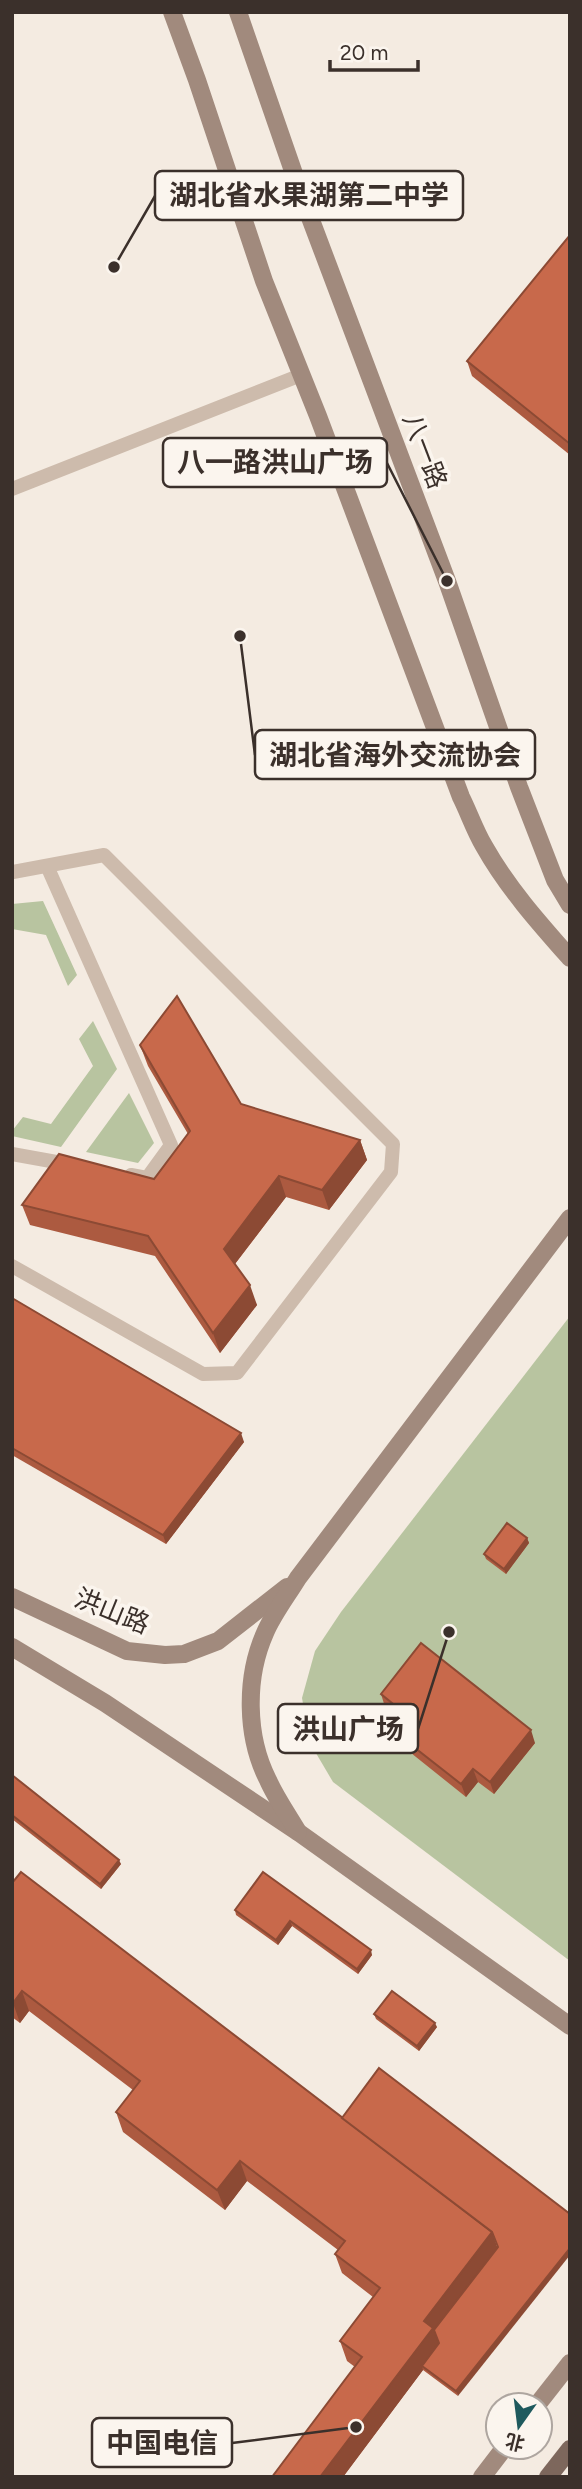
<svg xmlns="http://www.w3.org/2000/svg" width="582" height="2489" viewBox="0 0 582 2489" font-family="Figtree,'Noto Sans SC',sans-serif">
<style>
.green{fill:#b8c4a0}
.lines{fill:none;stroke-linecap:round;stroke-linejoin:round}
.lane{stroke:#cdbbac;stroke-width:14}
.secondary{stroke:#a18a7d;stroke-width:18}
.primary{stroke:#7d675c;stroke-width:18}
.wall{fill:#ac5a40}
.shaded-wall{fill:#8c4a34}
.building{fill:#c8694b;stroke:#8c4a34;stroke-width:2}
.labels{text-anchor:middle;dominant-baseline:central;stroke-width:7;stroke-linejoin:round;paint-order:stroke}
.street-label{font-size:26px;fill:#3b302b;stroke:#fbf5ee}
.leader{fill:none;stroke:#3b302b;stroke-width:2.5}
.callout-dot{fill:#3b302b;stroke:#fbf5ee;stroke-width:2.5}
.callout{fill:#fbf5ee;stroke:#3b302b;stroke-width:2.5}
.callout-label{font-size:28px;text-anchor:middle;font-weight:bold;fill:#3b302b}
</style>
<rect width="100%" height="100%" fill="#f4ebe1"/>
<g class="green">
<polygon points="43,901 77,975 68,986 46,935 12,929 12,904"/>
<polygon points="93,1021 117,1069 61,1147 12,1136 12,1131 23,1117 51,1124 93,1066 79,1039"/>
<polygon points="129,1093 154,1143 138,1163 86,1152"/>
<polygon points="570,1316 570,1961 333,1782 310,1743 302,1698 315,1651 341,1612"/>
</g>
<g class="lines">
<g class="lane">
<polyline points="12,489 301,375"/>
<polyline points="47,866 171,1145 147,1178 131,1175"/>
<polyline points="12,1154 73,1165"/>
<polyline points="12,1266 203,1374 237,1373 391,1172 393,1144 104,855 13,872"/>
</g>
<g class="secondary">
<path d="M172,12L197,80L264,281L318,416L461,797C469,813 475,831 484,846C507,887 539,923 570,958"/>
<polyline points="238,12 300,191 447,581 519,787 555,880 570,905"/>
<polyline points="12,1597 127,1651 165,1655 184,1654 218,1641 287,1587"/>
<polyline points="12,1647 105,1703 298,1832 570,2026"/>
<path d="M298,1832C288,1815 276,1798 268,1780C246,1737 245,1678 265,1633C273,1614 287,1596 298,1578L570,1218"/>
<polyline points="537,2405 570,2363"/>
<polyline points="482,2477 505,2447"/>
</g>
<polyline class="primary" points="548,2477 570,2449"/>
</g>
<g class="wall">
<polygon points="570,235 570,455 472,376 467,361"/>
<polygon points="140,1045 241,1104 360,1140 367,1160 329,1210 286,1197 235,1264 257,1305 220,1353 155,1256 30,1225 22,1205 154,1179 188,1134 148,1066"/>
<polygon points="12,1298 244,1442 166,1544 12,1455"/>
<polygon points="527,1538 529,1543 506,1574 486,1559 484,1554"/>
<polygon points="381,1694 535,1743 494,1794 478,1782 466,1797 401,1745 396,1733 404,1722 385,1707"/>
<polygon points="12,1775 121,1864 101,1889 12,1819"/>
<polygon points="263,1872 372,1955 358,1974 292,1926 278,1945 236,1915 235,1910"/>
<polygon points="12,1883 342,2118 379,2068 458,2396 423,2370 343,2477 272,2477 355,2367 347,2361 340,2341 373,2297 342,2273 335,2254 338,2250 247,2181 225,2210 123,2132 116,2112 133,2090 29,2011 20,2023 12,2017"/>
<polygon points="374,2014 437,2027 419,2051 376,2019"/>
</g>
<g class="shaded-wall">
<polygon points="360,1140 367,1160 329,1210 322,1190"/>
<polygon points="279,1176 286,1197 231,1269 224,1249"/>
<polygon points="250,1285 257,1305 220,1353 213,1333"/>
<polygon points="241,1433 244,1442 166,1544 163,1535"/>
<polygon points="527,1538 529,1543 506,1574 504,1569"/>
<polygon points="531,1730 535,1743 494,1794 490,1782"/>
<polygon points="473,1769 478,1782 466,1797 461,1784"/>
<polygon points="119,1860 121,1864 101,1889 100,1884"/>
<polygon points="290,1921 292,1926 278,1945 276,1940"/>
<polygon points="371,1950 372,1955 358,1974 357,1969"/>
<polygon points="22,1991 29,2011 20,2023 13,2003"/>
<polygon points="435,2023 437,2027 419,2051 417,2046"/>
<polygon points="240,2161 247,2181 225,2210 217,2190"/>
<polygon points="492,2232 499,2252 441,2347 422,2366 423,2370 343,2477 321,2477 424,2321"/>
<polygon points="570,2248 570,2255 458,2396 456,2391"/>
</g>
<g class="building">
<polygon points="570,235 570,444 467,361"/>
<polygon points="177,996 241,1104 360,1140 322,1190 279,1176 224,1249 250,1285 213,1333 148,1236 22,1205 59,1154 154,1179 190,1131 140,1045"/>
<polygon points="12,1298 241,1433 163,1535 12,1448"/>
<polygon points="507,1523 527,1538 504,1569 484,1554"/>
<polygon points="421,1643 531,1730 490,1782 473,1769 461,1784 396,1733 409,1717 381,1694"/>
<polygon points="12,1775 119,1860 100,1884 12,1815"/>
<polygon points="21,1872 492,2232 424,2321 433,2328 320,2477 272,2477 362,2357 340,2341 380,2288 335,2254 345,2241 240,2161 217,2190 116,2112 140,2081 22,1991 13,2003 12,2003 12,1883"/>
<polygon points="263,1872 371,1950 357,1969 290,1921 276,1940 235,1910"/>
<polygon points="392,1991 435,2023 417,2046 374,2014"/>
<polygon points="379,2068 570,2214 570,2248 456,2391 422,2366 439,2343 434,2330 498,2247 492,2232 342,2118"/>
</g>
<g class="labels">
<g class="street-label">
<text transform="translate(425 451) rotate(69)">八一路</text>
<text transform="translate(112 1611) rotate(22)">洪山路</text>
</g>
</g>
<path class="leader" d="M114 267L155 196M447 581L387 463M240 636L255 755M449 1632L418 1729M356 2427L232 2443"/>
<g class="callout-dot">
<circle cx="114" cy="267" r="7"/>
<circle cx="447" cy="581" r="7"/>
<circle cx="240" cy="636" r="7"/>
<circle cx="449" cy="1632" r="7"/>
<circle cx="356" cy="2427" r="7"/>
</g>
<g class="callout">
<rect x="155" y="171" width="308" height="49" rx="7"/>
<rect x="163" y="438" width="224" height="49" rx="7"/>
<rect x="255" y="730" width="280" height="49" rx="7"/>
<rect x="278" y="1704" width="140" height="49" rx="7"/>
<rect x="92" y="2418" width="140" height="49" rx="7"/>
</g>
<g class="callout-label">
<text x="309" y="205">湖北省水果湖第二中学</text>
<text x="275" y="472">八一路洪山广场</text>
<text x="395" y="765">湖北省海外交流协会</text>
<text x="348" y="1739">洪山广场</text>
<text x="162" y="2453">中国电信</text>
</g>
<rect width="582" height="2489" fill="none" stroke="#3b302b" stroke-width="28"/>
<g transform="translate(519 2426) rotate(194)"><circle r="33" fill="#fbf5ee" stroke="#aea6a0" stroke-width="2"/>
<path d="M0-5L12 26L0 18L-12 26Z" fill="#1f5a5e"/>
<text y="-10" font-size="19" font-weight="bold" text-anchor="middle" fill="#3b302b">北</text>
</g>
<path d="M330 60v10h88v-10" fill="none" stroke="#3b302b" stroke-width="3.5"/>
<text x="340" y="60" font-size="21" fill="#3b302b" stroke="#fbf5ee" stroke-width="5" paint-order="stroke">20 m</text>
</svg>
